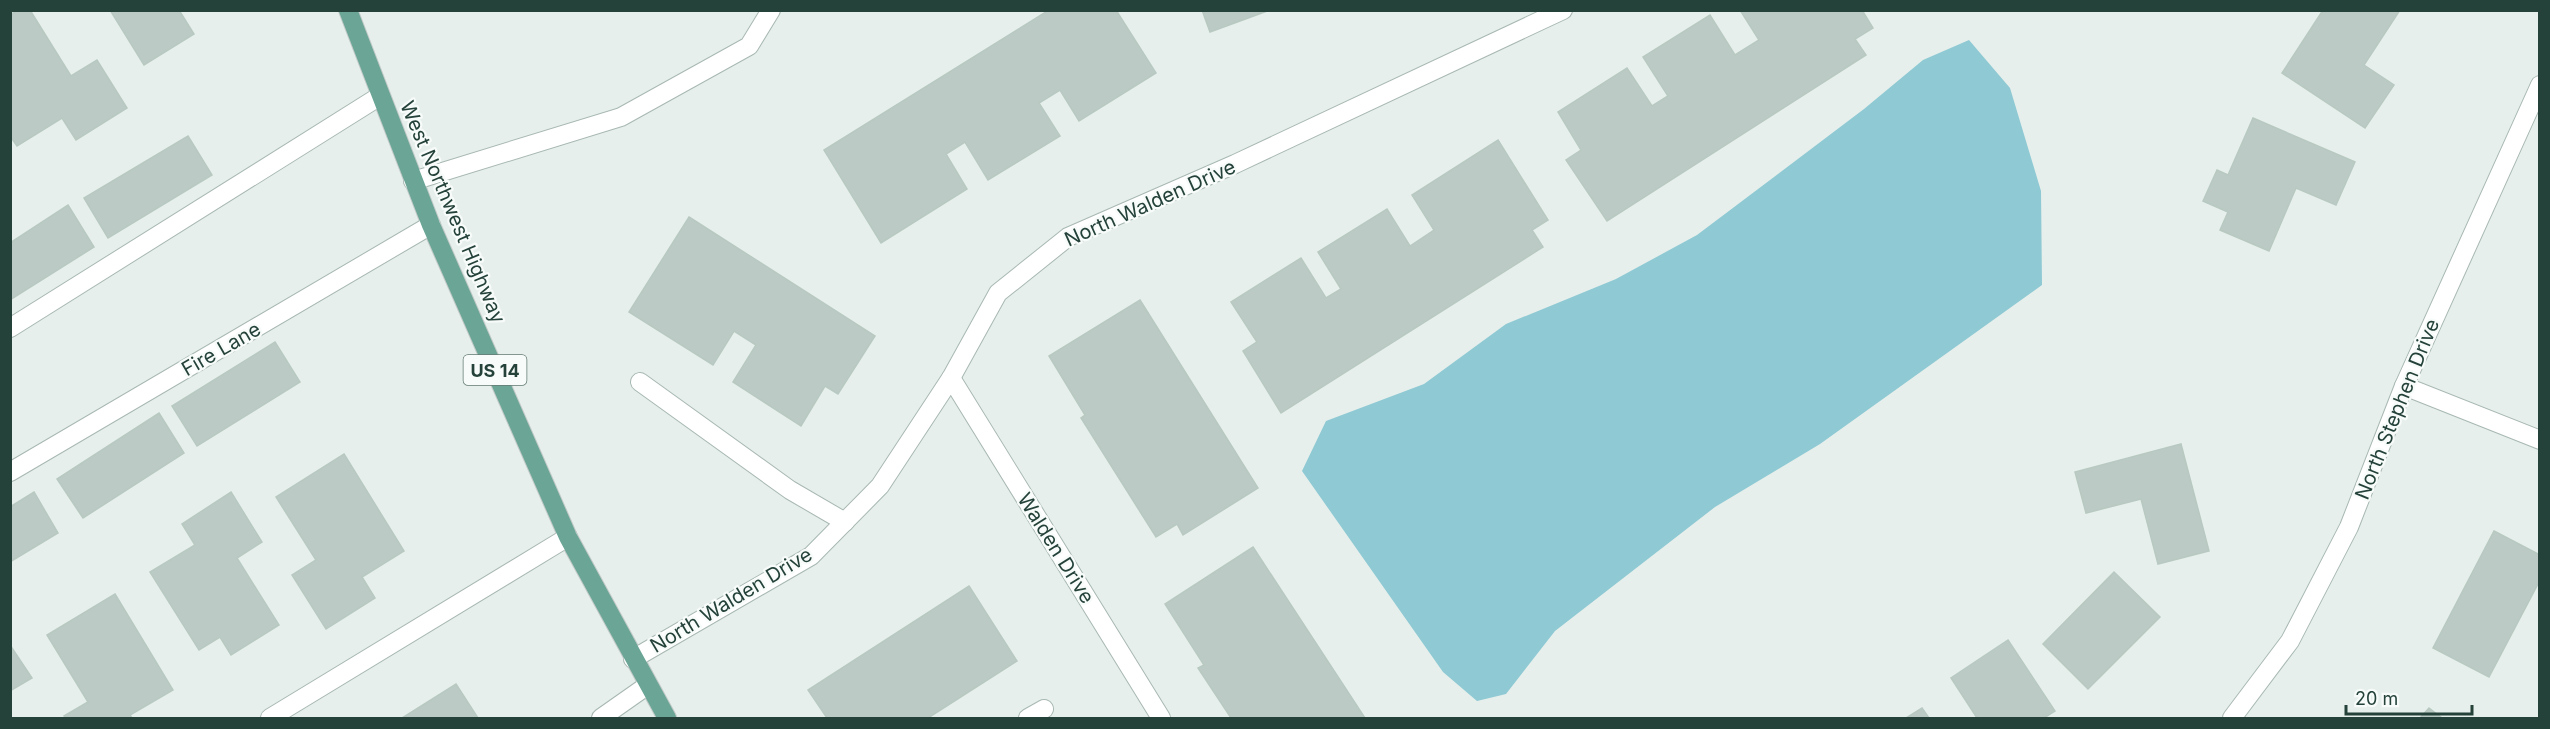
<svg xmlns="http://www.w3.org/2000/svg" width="2550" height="729" viewBox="0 0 2550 729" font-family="Inter,sans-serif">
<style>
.water{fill:#8ec9d4}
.building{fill:#bbcac4;stroke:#b8c9c2;stroke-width:1.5}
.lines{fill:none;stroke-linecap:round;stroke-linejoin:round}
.lane-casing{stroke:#a8b8b2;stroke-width:20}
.street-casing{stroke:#a8b8b2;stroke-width:20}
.primary-casing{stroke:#c2cac8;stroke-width:20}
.lane{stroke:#fff;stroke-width:18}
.street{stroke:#fff;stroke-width:18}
.primary{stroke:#6aa596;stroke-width:18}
.labels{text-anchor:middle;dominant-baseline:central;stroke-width:4.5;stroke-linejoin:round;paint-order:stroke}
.shield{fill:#f7fbf9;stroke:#637a73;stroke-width:1.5}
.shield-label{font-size:18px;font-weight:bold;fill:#24423a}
.street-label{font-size:20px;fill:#24423a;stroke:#f7fbf9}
</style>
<rect width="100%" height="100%" fill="#e6efeb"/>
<polygon class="water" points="1969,40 2010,88 2041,191 2042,285 1820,444 1715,507 1555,631 1506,694 1477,701 1443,672 1302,471 1326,421 1424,384 1506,324 1616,279 1697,235 1864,109 1923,60"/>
<g class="building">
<polygon points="18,10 30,10 71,76 97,60 127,108 76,140 62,118 17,146 10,136 10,15"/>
<polygon points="110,10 179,10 194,34 144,65"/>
<polygon points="1049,10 1116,10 1156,73 1079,121 1060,90 1039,103 1060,136 988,180 965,142 946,154 967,189 881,243 824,150"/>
<polygon points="1202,10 1270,10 1210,32"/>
<polygon points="1740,10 1862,10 1873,28 1855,39 1866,55 1607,221 1566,160 1581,150 1558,112 1627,68 1652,106 1668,96 1643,57 1710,15 1735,55 1759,40"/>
<polygon points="2323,10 2400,10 2364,65 2394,85 2365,128 2282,73"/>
<polygon points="2253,118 2355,162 2336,205 2296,188 2269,251 2220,230 2228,212 2203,201 2217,170 2228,175"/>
<polygon points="188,136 212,175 108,238 84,198"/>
<polygon points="1498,140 1548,220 1532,230 1543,247 1281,413 1243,351 1257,342 1231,302 1301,258 1326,298 1341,289 1318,252 1387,209 1410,246 1434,230 1412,195"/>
<polygon points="68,205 94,247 10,300 10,243"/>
<polygon points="689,217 875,336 838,394 825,386 801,426 733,382 756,345 734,331 713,365 629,312"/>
<polygon points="1140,300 1258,488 1183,535 1177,524 1156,537 1081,418 1085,415 1049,356"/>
<polygon points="275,342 300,382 197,446 172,406"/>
<polygon points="159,413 184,453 83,518 57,479"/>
<polygon points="2181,444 2209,551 2158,564 2141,499 2086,513 2075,472"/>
<polygon points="344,454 404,551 362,577 375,598 326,629 292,575 316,560 276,497"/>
<polygon points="34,492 58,533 10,562 10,507"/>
<polygon points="231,492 262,542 237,558 279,625 231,655 220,637 199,650 150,572 195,545 182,524"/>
<polygon points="2494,531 2540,555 2540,580 2489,677 2433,648"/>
<polygon points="1253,547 1365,718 1231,718 1198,668 1204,665 1165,604"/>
<polygon points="2114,572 2160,617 2088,689 2043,644"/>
<polygon points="969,586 1017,661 928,718 827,718 808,690"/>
<polygon points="115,594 173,690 130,715 132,718 66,718 64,716 88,702 47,635"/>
<polygon points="2008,640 2055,711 2044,718 1977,718 1951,678"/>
<polygon points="10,645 32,678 10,691"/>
<polygon points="456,684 478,718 402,718"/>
<polygon points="1922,708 1929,718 1906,718"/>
<polygon points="2429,708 2442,718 2420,718"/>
</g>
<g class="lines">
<defs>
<g id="lane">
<polyline points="640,382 790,490 845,522"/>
<polyline points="270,718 568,537"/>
</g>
<g id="street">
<polyline points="413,181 621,117 749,46 771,10"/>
<polyline points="10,328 380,96"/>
<polyline points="951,378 1161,718"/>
<polyline points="2404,386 2540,440"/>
<polyline points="10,472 431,225"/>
<polyline points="633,659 811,556 880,486 951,378 998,293 1068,237 1235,164 1563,10"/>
<polyline points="601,718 648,685"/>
<polyline points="1028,718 1044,709"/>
<polyline points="2232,718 2290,641 2349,527 2404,386 2540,85"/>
</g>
<polyline id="primary" points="348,10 431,225 568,537 667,718"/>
</defs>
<use href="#lane" class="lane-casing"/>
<use href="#street" class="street-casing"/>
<use href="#primary" class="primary-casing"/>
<use href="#lane" class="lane"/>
<use href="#street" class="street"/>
<use href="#primary" class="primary"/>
</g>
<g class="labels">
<rect class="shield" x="463.5" y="355" width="63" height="30" rx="4.5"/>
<g class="shield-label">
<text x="495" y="370">US 14</text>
</g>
<g class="street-label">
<text transform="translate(1150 203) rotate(-24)">North Walden Drive</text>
<text transform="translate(453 212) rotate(67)">West Northwest Highway</text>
<text transform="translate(221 349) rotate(-30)">Fire Lane</text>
<text transform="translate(2397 409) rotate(-68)">North Stephen Drive</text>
<text transform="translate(1056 548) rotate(58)">Walden Drive</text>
<text transform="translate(731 600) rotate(-31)">North Walden Drive</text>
</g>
</g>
<rect width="2550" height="729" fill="none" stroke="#24423a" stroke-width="24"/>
<path d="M2346 705v9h126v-9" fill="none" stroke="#24423a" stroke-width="3"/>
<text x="2355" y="705" font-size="18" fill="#24423a" stroke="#f7fbf9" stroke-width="4.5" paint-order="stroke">20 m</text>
</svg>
